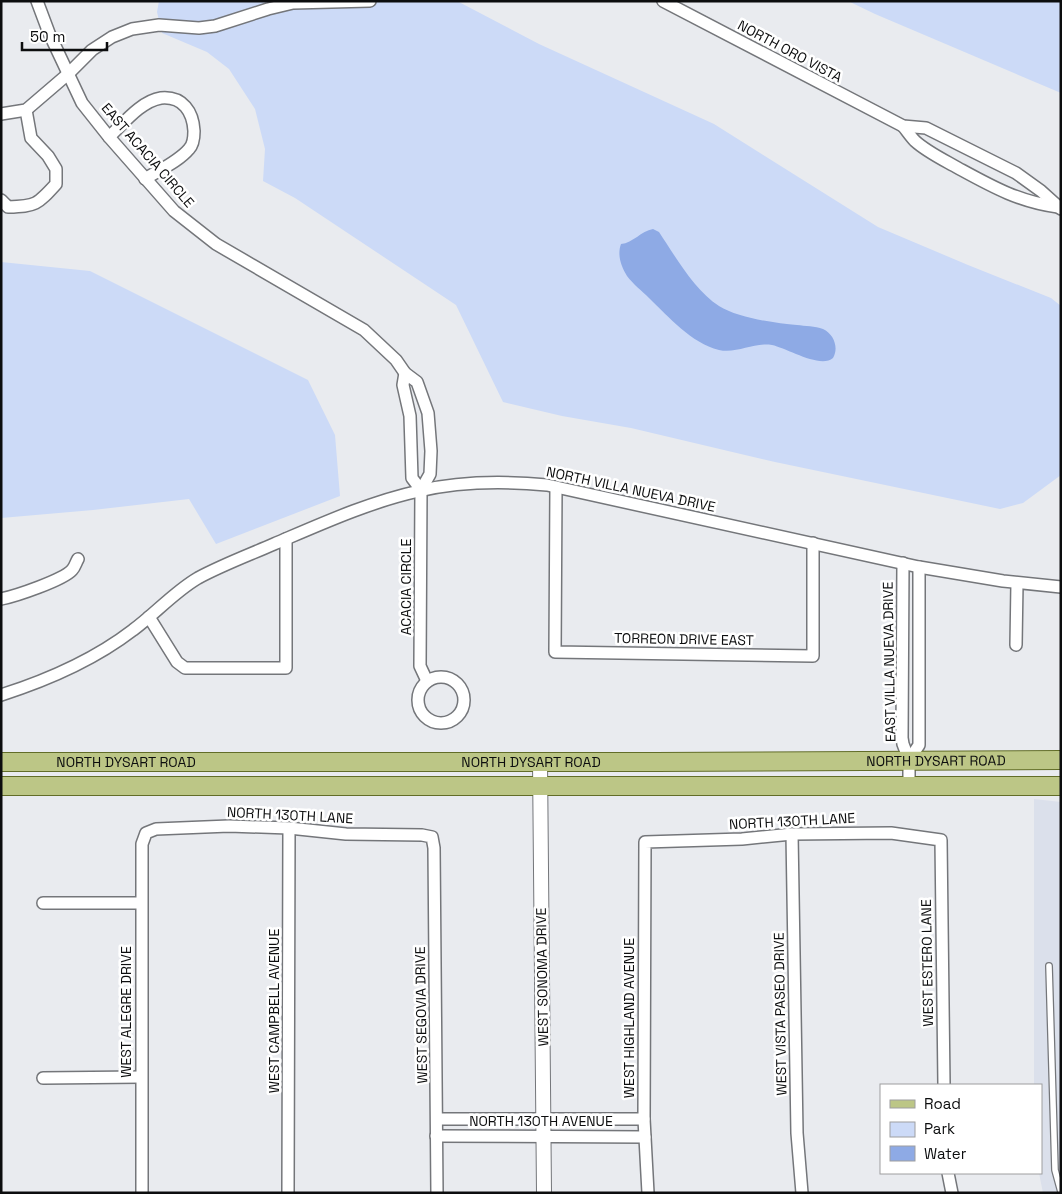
<svg xmlns="http://www.w3.org/2000/svg" width="1062" height="1194" viewBox="0 0 1062 1194" font-family="'Space Grotesk',sans-serif">
<style>
.built{fill:#dbe0eb}
.green{fill:#ccdaf7}
.water{fill:#8eaae5}
.lines{fill:none;stroke-linecap:round;stroke-linejoin:round}
.service-casing{stroke:#74767a;stroke-width:8}
.minor-casing{stroke:#74767a;stroke-width:14}
.tertiary-casing{stroke:#74767a;stroke-width:16}
.primary-casing{stroke:#626d28;stroke-width:20}
.service{stroke:#fff;stroke-width:5.5}
.minor{stroke:#fff;stroke-width:11}
.tertiary{stroke:#fff;stroke-width:14}
.primary{stroke:#bcc686;stroke-width:18}
.labels{text-anchor:middle;dominant-baseline:central;stroke-width:5;stroke-linejoin:round;paint-order:stroke}
.street-label{font-size:14px;fill:#0c0d0e;stroke:#fff}
</style>
<rect width="100%" height="100%" fill="#e9ebef"/>
<polygon class="built" points="1034,799 1061,802 1061,1193 1043,1193 1039,1173 1041,1173 1041,1085 1034,1085"/>
<g class="green">
<polygon points="159,1 457,1 539,44 714,124 878,227 968,265 1051,298 1061,306 1061,475 1023,503 1000,509 775,462 631,428 562,416 503,402 456,305 295,198 263,181 265,149 255,109 229,69 207,52 162,33 157,12"/>
<polygon points="848,1 1061,1 1061,93 875,14"/>
<polygon points="1,262 90,271 308,380 335,435 340,496 216,544 189,499 93,510 1,518"/>
</g>
<path class="water" d="M653,229L659,232C675,256 695,291 719,306C738,318 774,323 797,325C805,326 815,326 823,329C834,334 839,348 833,358C820,369 787,348 772,345C754,342 737,354 719,350C691,343 669,317 649,298C642,291 633,284 627,276C621,266 617,255 621,244C633,243 641,231 653,229Z"/>
<g class="lines">
<defs>
<polyline id="service" points="1049,966 1055,1170 1061,1192"/>
<g id="minor">
<polyline points="37,1 49,33 82,103 109,137 174,211 216,244 364,330 396,360 405,373 417,382 428,413 431,451 430,474 421,490 420,666 427,681"/>
<polyline points="663,1 903,126 926,128 1016,173 1041,191 1061,209"/>
<polyline points="1,114 26,110 68,74 92,50 112,37 132,29 159,25 199,28 215,26 268,9 293,3 370,1"/>
<path d="M903,126C907,131 911,137 915,141C927,152 944,160 958,168C991,186 1019,202 1058,207"/>
<path d="M109,137C123,124 141,101 161,98C183,96 193,112 194,131C194,136 193,145 189,149C178,162 159,170 145,179"/>
<path d="M1,200L8,207C36,206 37,205 56,184V169L48,156L31,138L26,110"/>
<polyline points="405,373 403,385 410,416 412,478 421,490"/>
<polyline points="556,487 555,652 813,656 813,543"/>
<polyline points="903,563 902,738 903,744 909,760 909,786"/>
<path d="M1,599C16,596 63,580 72,570C75,567 76,562 78,559"/>
<polyline points="149,617 177,662 185,668 286,668 286,539"/>
<polyline points="1016,645 1017,583"/>
<circle cx="441" cy="700" r="23"/>
<path d="M1,695C48,680 94,660 133,630C155,614 174,592 198,578C222,565 249,555 274,544C321,524 369,502 419,491C461,481 504,481 547,485L919,567L1003,581L1061,587"/>
<polyline points="909,760 919,745 919,567"/>
<polyline points="792,834 797,1133 802,1193"/>
<polyline points="43,903 141,903"/>
<polyline points="43,1078 141,1077"/>
<polyline points="437,1119 644,1119"/>
<polyline points="436,1136 645,1137"/>
<polyline points="948,1173 952,1193"/>
<polyline points="142,1193 142,844 146,833 156,829 229,826 289,828 346,834 422,835 432,837 434,848 437,1193"/>
<polyline points="288,1193 289,828"/>
<polyline points="648,1193 644,1119 645,842 742,839 792,834 891,833 941,840 944,1085"/>
</g>
<polyline id="tertiary" points="540,762 544,1193"/>
<g id="primary">
<path id="s1" d="M1,762H655L1061,760"/>
<polyline points="1,786 1061,786"/>
</g>
</defs>
<use href="#service" class="service-casing"/>
<use href="#minor" class="minor-casing"/>
<use href="#tertiary" class="tertiary-casing"/>
<use href="#primary" class="primary-casing"/>
<use href="#service" class="service"/>
<use href="#minor" class="minor"/>
<use href="#tertiary" class="tertiary"/>
<use href="#primary" class="primary"/>
</g>
<g class="labels">
<g class="street-label">
<text transform="translate(790 51) rotate(28)">NORTH ORO VISTA</text>
<text transform="translate(148 155) rotate(49)">EAST ACACIA CIRCLE</text>
<text transform="translate(631 489) rotate(12)">NORTH VILLA NUEVA DRIVE</text>
<text transform="translate(406 587) rotate(-90)">ACACIA CIRCLE</text>
<text transform="translate(684 639) rotate(1)">TORREON DRIVE EAST</text>
<text transform="translate(889 662) rotate(-91)">EAST VILLA NUEVA DRIVE</text>
<text stroke="none"><textPath href="#s1" startOffset="125">NORTH DYSART ROAD</textPath></text>
<text stroke="none"><textPath href="#s1" startOffset="935">NORTH DYSART ROAD</textPath></text>
<text stroke="none"><textPath href="#s1" startOffset="530">NORTH DYSART ROAD</textPath></text>
<text transform="translate(290 815) rotate(3)">NORTH 130TH LANE</text>
<text transform="translate(792 821) rotate(-3)">NORTH 130TH LANE</text>
<text transform="translate(927 963) rotate(-91)">WEST ESTERO LANE</text>
<text transform="translate(542 977) rotate(-91)">WEST SONOMA DRIVE</text>
<text transform="translate(274 1011) rotate(-90)">WEST CAMPBELL AVENUE</text>
<text transform="translate(126 1012) rotate(-90)">WEST ALEGRE DRIVE</text>
<text transform="translate(780 1014) rotate(-91)">WEST VISTA PASEO DRIVE</text>
<text transform="translate(421 1015) rotate(-91)">WEST SEGOVIA DRIVE</text>
<text transform="translate(629 1018) rotate(-90)">WEST HIGHLAND AVENUE</text>
<text x="541" y="1121">NORTH 130TH AVENUE</text>
</g>
</g>
<rect width="1062" height="1194" fill="none" stroke="#0c0d0e" stroke-width="5"/>
<rect x="880" y="1084" width="162" height="90" fill="#ffffff" stroke="#9e9e9f"/>
<rect x="890" y="1100" width="25" height="8" fill="#bcc686" stroke="#9e9e9f"/>
<text x="924" y="1109" font-size="15" fill="#0c0d0e">Road</text>
<rect x="890" y="1122" width="25" height="15" fill="#ccdaf7" stroke="#9e9e9f"/>
<text x="924" y="1134" font-size="15" fill="#0c0d0e">Park</text>
<rect x="890" y="1146" width="25" height="15" fill="#8eaae5" stroke="#9e9e9f"/>
<text x="924" y="1159" font-size="15" fill="#0c0d0e">Water</text>
<path d="M22 42v8h85v-8" fill="none" stroke="#0c0d0e" stroke-width="2.5"/>
<text x="30" y="42" font-size="15" fill="#0c0d0e" stroke="#ffffff" stroke-width="4" paint-order="stroke">50 m</text>
</svg>
